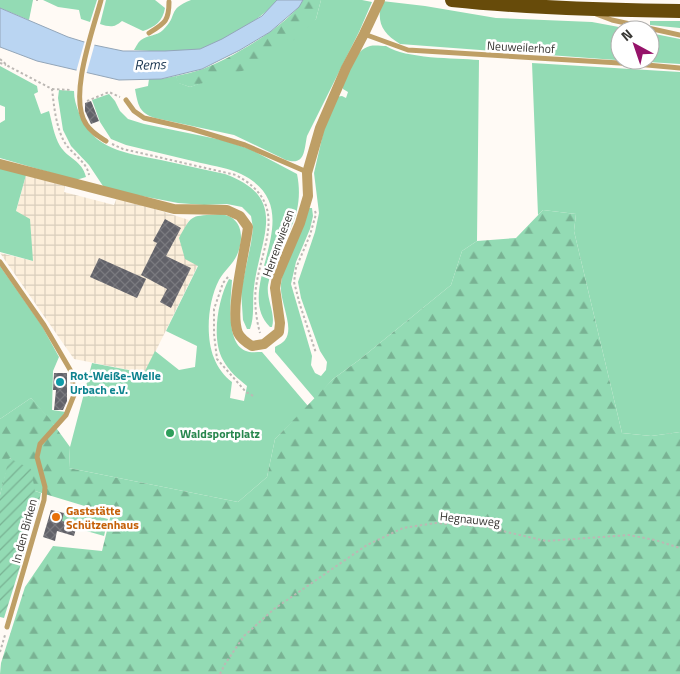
<svg xmlns="http://www.w3.org/2000/svg" width="680" height="674" viewBox="0 0 680 674" font-family="'Titillium Web',sans-serif">
<style>
.industrial{fill:url(#industrial-grid)}
.grass{fill:#93dbb4}
.forest{fill:url(#forest-firs)}
.garden{fill:url(#garden-furrows)}
.water{fill:#bad5f2;stroke:#93a6b9}
.pier{fill:#fffaf5}
.building{fill:url(#building-cross-hatch)}
.lines{fill:none;stroke-linecap:round;stroke-linejoin:round}
.path{stroke:#bcb8b4;stroke-width:2;stroke-dasharray:2.5 2.5;stroke-linecap:butt}
.service{stroke:#be9f66;stroke-width:5}
.minor{stroke:#be9f66;stroke-width:10}
.trunk{stroke:#674b0a;stroke-width:14}
.culture-dot{fill:#0f9aa8;stroke:#fff;stroke-width:2}
.leisure-dot{fill:#2e9e5b;stroke:#fff;stroke-width:2}
.food-dot{fill:#e8710a;stroke:#fff;stroke-width:2}
.labels{text-anchor:middle;dominant-baseline:central;stroke-width:5;stroke-linejoin:round;paint-order:stroke}
.street-label{font-size:12px;fill:#393734;stroke:#fff}
.culture-label{font-size:12px;font-weight:bold;fill:#0d838f;stroke:#fff;text-anchor:start}
.leisure-label{font-size:12px;font-weight:bold;fill:#27864d;stroke:#fff;text-anchor:start}
.food-label{font-size:12px;font-weight:bold;fill:#c56008;stroke:#fff;text-anchor:start}
.water-label{font-size:14px;font-style:italic;fill:#13304c;stroke:#fff}
</style>
<defs>
<pattern id="industrial-grid" width="8" height="8" patternUnits="userSpaceOnUse" patternTransform="scale(1.25)"><rect width="8" height="8" fill="#fcefdb"/><path d="M0 4h8M4 0v8" fill="none" stroke="#d9cebd"/></pattern>
<pattern id="forest-firs" width="22" height="20" patternUnits="userSpaceOnUse" patternTransform="scale(1.25)"><rect width="22" height="20" fill="#93dbb4"/><path d="M5 1l3.5 6h-7zM16 11l3.5 6h-7z" fill="#79b293"/></pattern>
<pattern id="garden-furrows" width="10" height="10" patternUnits="userSpaceOnUse" patternTransform="scale(1.25)"><rect width="10" height="10" fill="#93dbb4"/><path d="M-1 1l2-2M0 10L10 0M9 11l2-2" fill="none" stroke="#79b293"/></pattern>
<pattern id="building-cross-hatch" width="8" height="8" patternUnits="userSpaceOnUse" patternTransform="scale(1.25)"><rect width="8" height="8" fill="#626269"/><path d="M0 0l8 8M0 8l8-8" fill="none" stroke="#7a7a7f"/></pattern>
</defs>
<rect width="100%" height="100%" fill="#fffaf5"/>
<polygon class="industrial" points="26,175 65,185 64,192 114,205 117,197 189,220 179,239 198,265 145,373 74,359 0,253 33,261 16,212"/>
<g class="grass">
<polygon points="0,0 33,0 29,20 0,8"/>
<polygon points="43,0 97,0 90,22 81,19 79,10 58,7"/>
<path d="M106,0H155L165,8C163,21 155,27 143,31L122,21C114,28 110,27 100,24Z"/>
<path d="M191,0H277C267,16 218,45 200,49C181,53 153,51 134,50C136,47 138,42 141,40C147,35 157,36 163,30C179,15 166,10 191,0Z"/>
<path d="M321,0H362L372,2L359,32L307,136C304,151 305,166 286,160L234,135L155,118C139,113 138,105 135,89L148,86L149,79H161L176,76L179,83L190,87L218,77L316,19Z"/>
<path d="M382,1L425,6L496,18L592,22L635,30H620V60H650V33L680,39V64L616,60L400,44C382,33 376,22 382,1Z"/>
<polygon points="650,21 680,21 680,28 650,25"/>
<path d="M386,46C406,59 454,58 479,60L477,241L462,251L451,285L359,360L333,379L315,399L275,352V347C278,345 283,343 285,340C295,327 279,301 281,284C284,258 299,232 309,208H312L313,216L310,229L296,262L291,284L312,356L311,365L315,373L321,376L326,370L327,362L320,351L301,298L298,282L315,232L319,213L314,173L325,125L335,97L342,96L346,98L348,92L343,89L341,83C348,71 355,50 370,46C375,45 381,46 386,46Z"/>
<polygon points="532,63 680,72 680,432 651,436 622,433 574,231 576,214 543,210 538,215"/>
<path d="M0,66L37,86L38,92L34,94L41,114L49,111C52,122 54,136 60,146C68,159 82,160 86,177L76,180L0,158V123L5,120V107L0,105Z"/>
<path d="M59,90L74,91C74,99 76,105 79,113C93,150 126,153 161,160C182,165 203,169 225,174C290,198 260,237 254,287C252,301 255,316 250,329H247L243,320L241,291L251,243L253,228L251,216L242,207L227,204L204,205L178,203L105,189L89,165L71,146L63,130L58,98Z"/>
<path d="M109,94L115,101L120,111L128,119L144,124L222,140L250,149L297,174C307,223 275,244 268,285C266,299 276,313 272,327H270C230,288 315,210 241,174C229,168 214,166 201,163C176,157 151,151 126,145L111,139L100,122L92,100Z"/>
<polygon points="0,167 26,175 16,211 30,219 33,261 0,252"/>
<path d="M220,214C242,216 245,237 237,255C233,264 224,271 219,280C208,301 205,336 214,358C218,368 224,376 232,382L230,398L244,401L247,386C237,378 229,371 223,360C211,339 218,299 229,279L232,280C231,297 225,344 246,351C250,353 257,352 262,352L308,406L275,439L267,477L238,502L69,468L70,447L92,363L144,373L155,351L179,370L195,367L197,346L166,331L198,266L185,259L179,238C193,212 191,217 220,214Z"/>
<polygon points="0,266 42,326 59,357 53,371 52,410 66,412 54,425 31,398 0,419"/>
<polygon points="65,508 108,519 104,536 76,528 62,521"/>
</g>
<g class="forest">
<path d="M303,0H321L316,19L285,48L255,67L190,87L178,83L176,76C185,74 194,72 203,69C230,59 289,25 303,0Z"/>
<polygon points="543,210 576,214 574,231 622,433 651,436 680,432 680,674 0,674 1,663 25,587 53,546 102,551 111,514 35,491 10,458 0,495 0,419 31,398 49,418 70,447 69,468 238,502 267,477 275,439 333,379 359,360 451,285 462,251 477,241 516,238"/>
</g>
<polygon class="garden" points="9,458 31,469 35,491 41,493 37,510 29,512 19,548 24,554 4,618 0,617 0,495"/>
<polygon class="water" points="277,0 303,0 299,7 270,32 240,50 202,69 161,79 119,80 37,61 0,47 0,8 68,37 94,45 123,51 165,51 200,49 222,39 262,16"/>
<polygon class="pier" points="85,40 95,43 86,75 76,72"/>
<g class="building">
<polygon points="91,101 99,121 91,124 85,111 85,103"/>
<polygon points="165,219 181,228 166,256 191,268 171,308 160,302 167,289 141,275 157,243 153,241"/>
<polygon points="99,258 146,279 137,298 90,277"/>
<polygon points="54,373 67,373 67,401 63,410 54,410 56,390 53,390"/>
<polygon points="51,510 64,513 62,521 77,525 74,536 57,531 55,541 43,537"/>
</g>
<g class="lines">
<g class="path">
<polyline points="37,0 37,1"/>
<path d="M0,59L8,66L52,89C54,106 56,128 65,143C72,154 87,162 89,175"/>
<polyline points="0,63 6,65"/>
<polyline points="52,89 72,90"/>
<polyline points="87,101 109,92 120,97"/>
<path d="M112,144L123,149L236,175C289,204 263,241 256,287C254,301 256,319 260,333"/>
<polyline points="315,211 316,214 310,235 296,268 294,282 300,305 316,353"/>
<polyline points="228,277 223,283 214,309 214,334 217,359 246,392 255,397"/>
<polyline points="0,652 5,635"/>
<polyline points="220,674 225,664 244,636 274,609 367,545 403,528 436,523 485,527 546,541 629,535 655,540 680,548"/>
</g>
<g class="service">
<path d="M101,0C93,30 68,97 86,124C91,132 98,136 106,141"/>
<polyline points="596,14 612,20 680,35"/>
<path d="M149,33C165,23 169,21 169,2"/>
<polyline points="364,34 408,50 636,64 680,68"/>
<polyline points="126,100 134,111 144,118 192,129 245,145 307,172"/>
<polyline points="0,262 44,325 72,373 74,395 66,415 40,444 37,457 45,487 44,500 7,627"/>
</g>
<path class="minor" d="M0,164L174,209L227,210L240,216L248,227C245,252 229,310 238,333C241,339 247,343 252,346L264,344L279,332L280,323L275,288L277,277L300,223L308,196L307,173L320,128L346,68L364,34L380,0"/>
<path class="trunk" d="M452,0C528,8 604,10 680,11"/>
</g>
<circle class="culture-dot" cx="60" cy="382" r="5"/>
<circle class="leisure-dot" cx="170" cy="433" r="5"/>
<circle class="food-dot" cx="56" cy="517" r="5"/>
<g class="labels">
<g class="street-label">
<text transform="translate(521 47) rotate(3)">Neuweilerhof</text>
<text transform="translate(278 243) rotate(-70)">Herrenwiesen</text>
<text transform="translate(470 519) rotate(6)">Hegnauweg</text>
<text transform="translate(24 531) rotate(-75)">In den Birken</text>
</g>
<g class="culture-label">
<text x="70" y="375">Rot-Weiße-Welle<tspan x="70" dy="14">Urbach e.V.</tspan></text>
</g>
<g class="leisure-label">
<text x="180" y="433">Waldsportplatz</text>
</g>
<g class="food-label">
<text x="66" y="510">Gaststätte<tspan x="66" dy="14">Schützenhaus</tspan></text>
</g>
<g class="water-label">
<text transform="translate(150 64) rotate(-2)">Rems</text>
</g>
</g>
<g transform="translate(635 45) rotate(320)"><circle r="24" fill="#ffffff" stroke="#b0afae"/>
<path d="M0-4L9 19L0 12L-9 19Z" fill="#96136a"/>
<text y="-8" font-size="14" font-weight="bold" text-anchor="middle" fill="#393734">N</text>
</g>
</svg>
